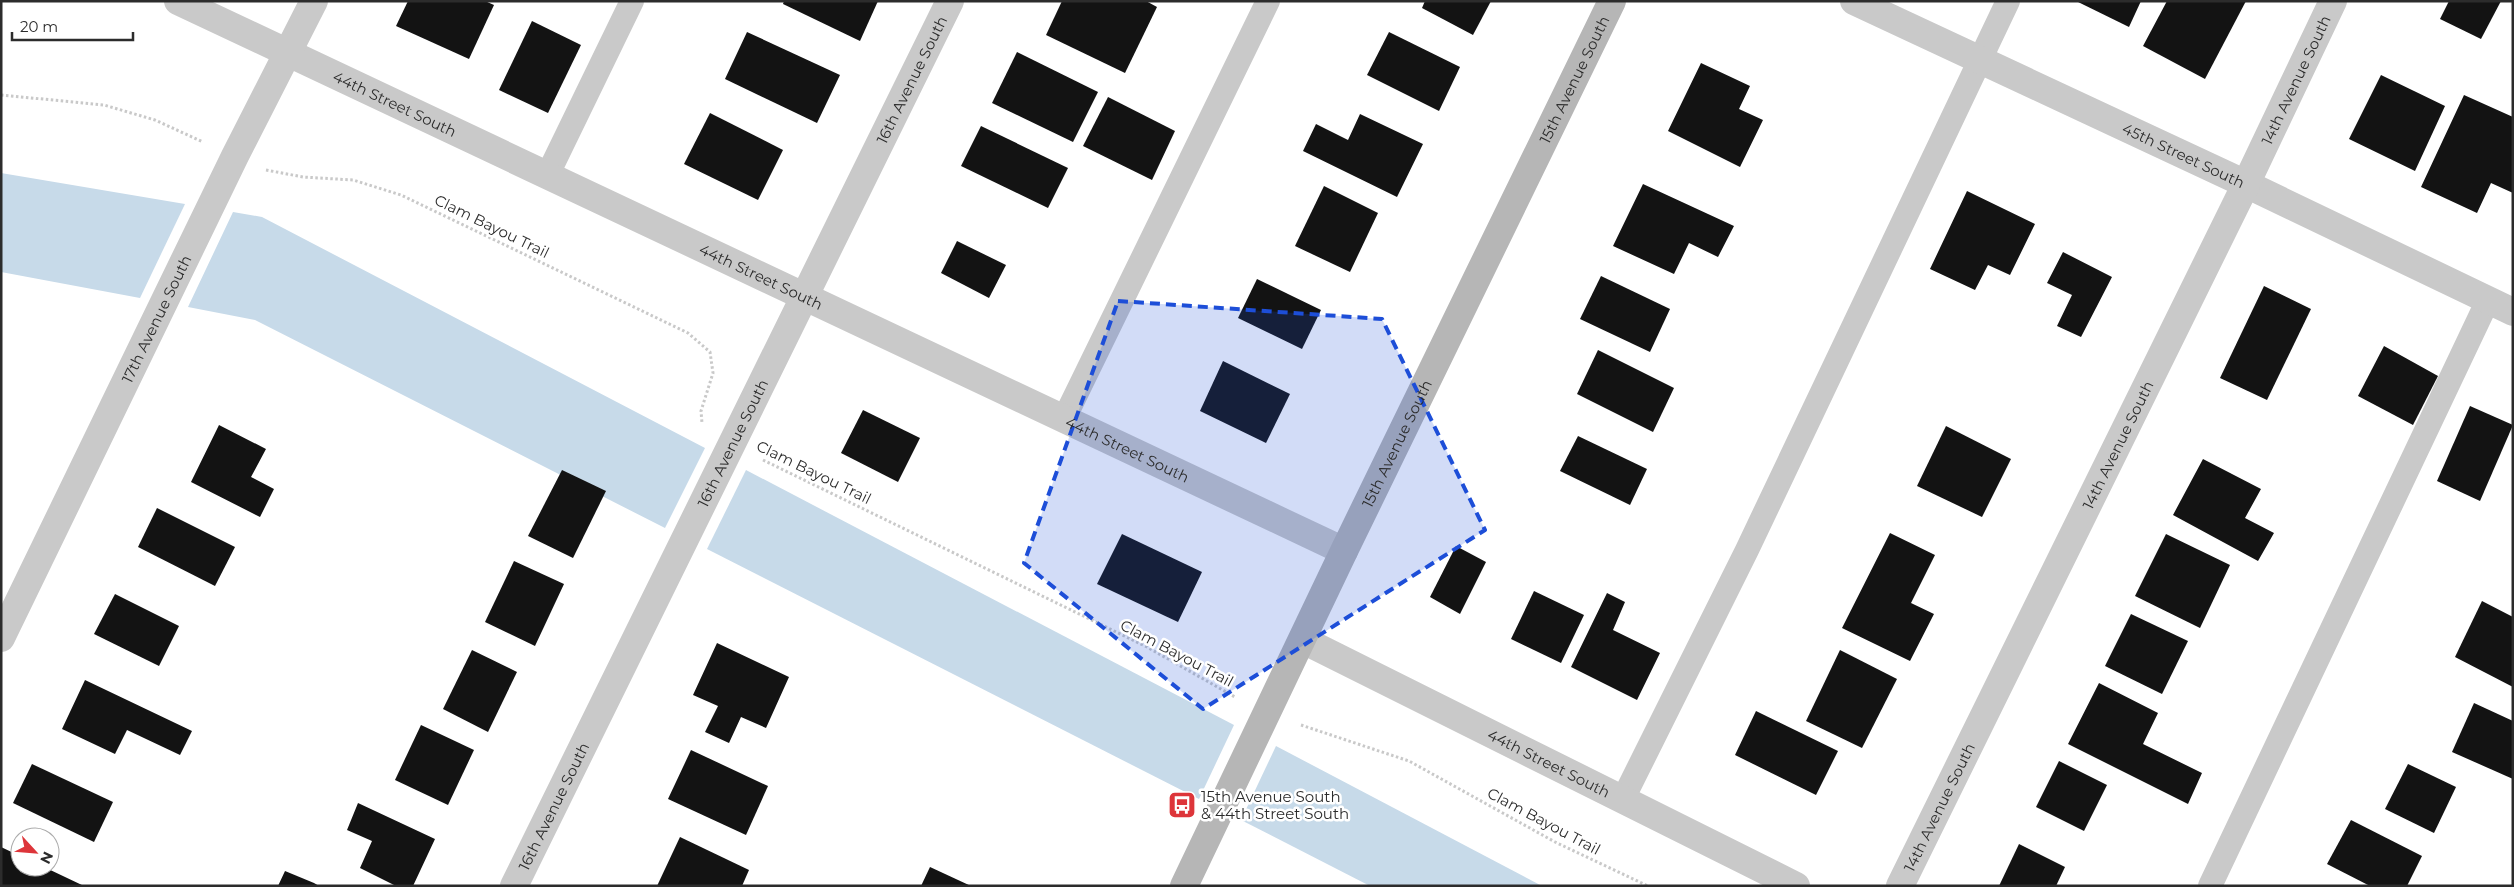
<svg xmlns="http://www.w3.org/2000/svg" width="2514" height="887" viewBox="0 0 2514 887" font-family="Montserrat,sans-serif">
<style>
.water{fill:#c7dae9}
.building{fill:#131313}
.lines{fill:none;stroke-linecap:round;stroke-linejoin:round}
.path{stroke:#c9c9c9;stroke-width:3;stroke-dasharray:2.5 2.5;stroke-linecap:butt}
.lane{stroke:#c9c9c9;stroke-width:24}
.street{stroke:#c9c9c9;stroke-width:28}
.secondary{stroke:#b6b6b6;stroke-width:28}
.marked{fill:#1d4ed8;fill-opacity:0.2;stroke:#1d4ed8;stroke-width:4;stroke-dasharray:10 6;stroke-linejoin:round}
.labels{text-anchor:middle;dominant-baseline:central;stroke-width:5;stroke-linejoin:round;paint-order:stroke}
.street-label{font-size:15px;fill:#2c2c2c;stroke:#fff}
.poi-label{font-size:15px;fill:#2c2c2c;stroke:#fff;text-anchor:start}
</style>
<rect width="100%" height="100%" fill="#fff"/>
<g class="water">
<polygon points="1,173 185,204 140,298 1,272"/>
<polygon points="233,212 262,217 705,448 665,528 255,320 188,307"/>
<polygon points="746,470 1234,725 1199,799 707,549"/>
<polygon points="1276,746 1542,886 1370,886 1241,820"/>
</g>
<g class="building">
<polygon points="408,1 485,1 494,5 469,59 396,26"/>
<polygon points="784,1 878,1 860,41 783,4"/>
<polygon points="1062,1 1146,1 1157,7 1125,73 1046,35"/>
<polygon points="1425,1 1491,1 1473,35 1422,8"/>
<polygon points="2076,1 2141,1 2129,27"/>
<polygon points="2167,1 2246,1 2205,79 2143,46"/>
<polygon points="2449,1 2501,1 2481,39 2440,19"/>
<polygon points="532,21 581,45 548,113 499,90"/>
<polygon points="747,32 840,75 817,123 725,79"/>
<polygon points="1389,32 1460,67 1439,111 1367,75"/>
<polygon points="1017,52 1098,92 1073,142 992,103"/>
<polygon points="1701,63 1750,86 1739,109 1763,120 1740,167 1668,131"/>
<polygon points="2381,75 2445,106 2415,171 2349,139"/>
<polygon points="2464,95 2513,117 2513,193 2491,183 2477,213 2421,187"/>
<polygon points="1108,97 1175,131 1152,180 1083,146"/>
<polygon points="710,113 783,150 758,200 684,164"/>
<polygon points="1360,114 1423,144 1397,197 1303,151 1316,124 1348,140"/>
<polygon points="981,126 1068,168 1048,208 961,166"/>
<polygon points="1643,184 1734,226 1718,257 1689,243 1674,274 1613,246"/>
<polygon points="1324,186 1378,213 1350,272 1295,246"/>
<polygon points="1967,191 2035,224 2010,275 1988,265 1975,290 1930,269"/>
<polygon points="957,241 1006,265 989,298 941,273"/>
<polygon points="2063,252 2112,277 2081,337 2057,326 2072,295 2047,283"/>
<polygon points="1601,276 1670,309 1650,352 1580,319"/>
<polygon points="1257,279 1321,310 1302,349 1238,318"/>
<polygon points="2264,286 2311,309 2267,400 2220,378"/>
<polygon points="2384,346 2438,376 2413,425 2358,396"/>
<polygon points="1598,350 1674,388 1653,432 1577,394"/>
<polygon points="1223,361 1290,394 1266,443 1200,411"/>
<polygon points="2470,406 2513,425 2480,501 2437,481"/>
<polygon points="863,410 920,438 898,482 841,453"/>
<polygon points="219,425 266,449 251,477 274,489 260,517 191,482"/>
<polygon points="1946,426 2011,459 1982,517 1917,486"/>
<polygon points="1578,436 1647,469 1630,505 1560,471"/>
<polygon points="2203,459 2261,489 2245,518 2274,533 2258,561 2173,515"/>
<polygon points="562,470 606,491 573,558 528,536"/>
<polygon points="157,508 235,547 215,586 138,547"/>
<polygon points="1890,533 1935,555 1911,603 1934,614 1910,661 1842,628"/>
<polygon points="1122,534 1202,572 1178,622 1097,584"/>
<polygon points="2166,534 2230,565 2200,628 2135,596"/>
<polygon points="1456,546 1486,562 1460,614 1430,597"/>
<polygon points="514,561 564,584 535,646 485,622"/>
<polygon points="1534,591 1584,615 1561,663 1511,639"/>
<polygon points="1607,593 1625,602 1613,630 1660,653 1637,700 1571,667"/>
<polygon points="115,594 179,626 159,666 94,634"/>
<polygon points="2482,601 2513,617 2513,687 2455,657"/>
<polygon points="2131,614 2188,641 2162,694 2105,666"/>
<polygon points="717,643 789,677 766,728 741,717 729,743 705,732 718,706 693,695"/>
<polygon points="472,650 517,672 488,732 443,709"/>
<polygon points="1840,650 1897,679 1862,748 1806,721"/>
<polygon points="85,680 192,731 180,755 127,730 115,754 62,729"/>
<polygon points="2099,683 2158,713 2143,744 2202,773 2188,804 2068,744"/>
<polygon points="2474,703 2513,721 2513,779 2452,752"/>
<polygon points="1756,711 1838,751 1816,795 1735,755"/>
<polygon points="421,725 474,750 448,805 395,780"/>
<polygon points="691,750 768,786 746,835 668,799"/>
<polygon points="2059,761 2107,785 2084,831 2036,807"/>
<polygon points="32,764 113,802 94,842 13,803"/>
<polygon points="2408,764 2456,787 2434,833 2385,809"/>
<polygon points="358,803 435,839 413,886 396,886 360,868 372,841 347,830"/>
<polygon points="2351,820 2422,856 2407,886 2370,886 2327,864"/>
<polygon points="680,837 749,870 742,886 657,886"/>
<polygon points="2019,844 2065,867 2056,886 1999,886"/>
<polygon points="1,847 20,856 20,867 44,867 84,886 1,886"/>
<polygon points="930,867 971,886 921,886"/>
<polygon points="285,871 314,883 319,886 278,886"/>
</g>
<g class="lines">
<g class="path">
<polyline points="1,95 104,105 155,120 203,142"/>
<polyline points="266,170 303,177 353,180 401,195 688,333 710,352 713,373 701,411 702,423"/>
<polyline points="763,460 1147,647 1235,697"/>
<polyline points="1301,725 1409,761 1555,842 1648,886"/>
</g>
<g class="lane">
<polyline points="547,176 632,1"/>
<polyline points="1064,419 1268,1"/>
<polyline points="1623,799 1747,550 2008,1"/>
<polyline points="2210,886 2488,300"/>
</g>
<g class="street">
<path id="s1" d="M178,1L1344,551"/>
<path id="s2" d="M1854,1L2246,184L2513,312"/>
<path id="s3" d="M1,638L235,156L314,1"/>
<path id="s4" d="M1303,640L1796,886"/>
<path id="s5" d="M514,886L950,1"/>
<path id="s6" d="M1900,886L2246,184L2333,1"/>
</g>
<path class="secondary" id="s7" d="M1184,886L1344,551L1612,1"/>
</g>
<path class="marked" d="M1118,301L1382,319L1485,530L1203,709L1024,563Z"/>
<defs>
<symbol id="bus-square" viewBox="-11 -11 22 22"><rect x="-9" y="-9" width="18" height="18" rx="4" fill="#dd353a" stroke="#fff"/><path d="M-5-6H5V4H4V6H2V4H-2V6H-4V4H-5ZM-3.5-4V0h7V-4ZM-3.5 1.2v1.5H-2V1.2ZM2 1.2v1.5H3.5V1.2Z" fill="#fff"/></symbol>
</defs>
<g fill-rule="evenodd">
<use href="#bus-square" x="1166" y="789" width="32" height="32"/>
</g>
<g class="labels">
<g class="street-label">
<text stroke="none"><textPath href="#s7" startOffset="896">15th Avenue South</textPath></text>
<text stroke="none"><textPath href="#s5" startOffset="899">16th Avenue South</textPath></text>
<text stroke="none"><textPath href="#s6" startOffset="898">14th Avenue South</textPath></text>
<text stroke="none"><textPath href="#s1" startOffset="240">44th Street South</textPath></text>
<text stroke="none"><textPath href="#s2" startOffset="364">45th Street South</textPath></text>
<text transform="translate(492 226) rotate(26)">Clam Bayou Trail</text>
<text stroke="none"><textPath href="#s1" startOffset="645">44th Street South</textPath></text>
<text stroke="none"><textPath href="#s3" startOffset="355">17th Avenue South</textPath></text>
<text stroke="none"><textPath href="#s7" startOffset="491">15th Avenue South</textPath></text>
<text stroke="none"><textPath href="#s5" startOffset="494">16th Avenue South</textPath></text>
<text stroke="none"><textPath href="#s6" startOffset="492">14th Avenue South</textPath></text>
<text stroke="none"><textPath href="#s1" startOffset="1050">44th Street South</textPath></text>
<text transform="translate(814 472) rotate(26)">Clam Bayou Trail</text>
<text transform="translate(1177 653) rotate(28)">Clam Bayou Trail</text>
<text stroke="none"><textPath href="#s4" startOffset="275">44th Street South</textPath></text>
<text stroke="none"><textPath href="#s5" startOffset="89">16th Avenue South</textPath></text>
<text stroke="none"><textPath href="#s6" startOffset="88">14th Avenue South</textPath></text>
<text transform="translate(1544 821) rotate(28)">Clam Bayou Trail</text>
</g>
<g class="poi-label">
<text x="1201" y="796">15th Avenue South<tspan x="1201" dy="17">&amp; 44th Street South</tspan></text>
</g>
</g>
<rect width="2514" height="887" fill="none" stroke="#2c2c2c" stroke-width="5"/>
<g transform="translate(35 852) rotate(116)"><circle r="24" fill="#ffffff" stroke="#ababab"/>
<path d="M0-4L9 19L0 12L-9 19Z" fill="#dd353a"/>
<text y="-8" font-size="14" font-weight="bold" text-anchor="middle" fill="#2c2c2c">N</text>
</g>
<path d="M12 32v8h121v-8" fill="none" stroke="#2c2c2c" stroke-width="2.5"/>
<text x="20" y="32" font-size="15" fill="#2c2c2c" stroke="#ffffff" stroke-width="4" paint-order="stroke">20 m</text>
</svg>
